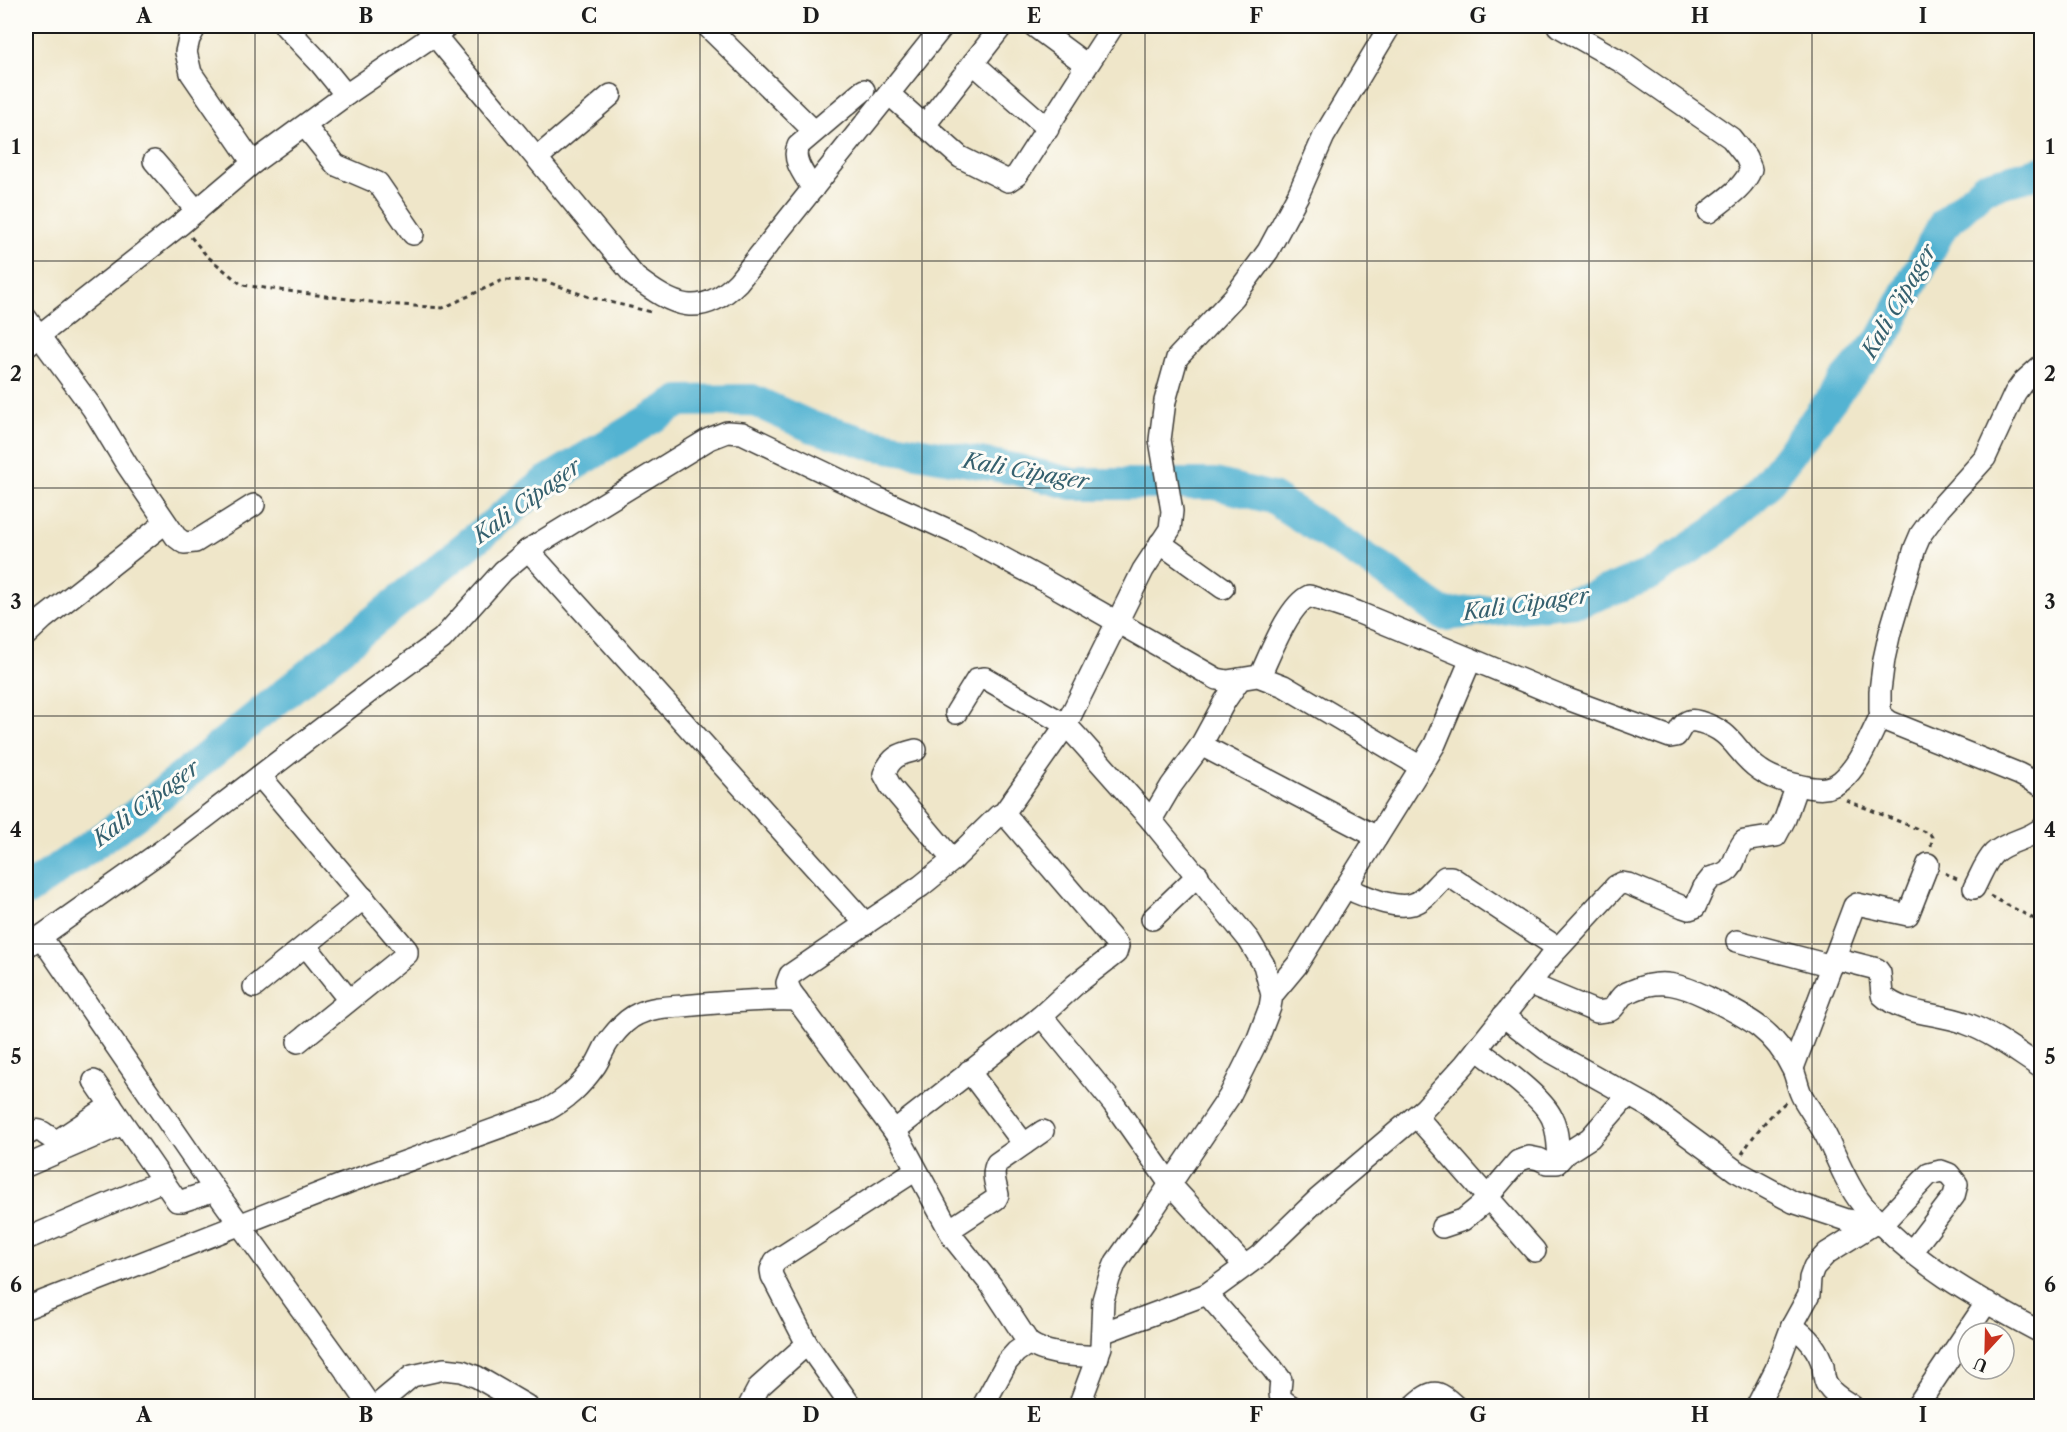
<svg xmlns="http://www.w3.org/2000/svg" width="2067" height="1432" viewBox="0 0 2067 1432" font-family="'Libre Caslon Text',serif">
<style>
.lines{fill:none;stroke-linecap:round;stroke-linejoin:round}
.river{stroke:#53b3d2;stroke-width:32}
.minor-casing{stroke:#3c3a36;stroke-width:24}
.path{stroke:#3c3a36;stroke-width:3;stroke-dasharray:4.5 4.5;stroke-linecap:butt}
.minor{stroke:#fff;stroke-width:21}
.grid{fill:none;stroke:#1c1c1c;stroke-width:1.5;stroke-opacity:0.55}
.labels{text-anchor:middle;dominant-baseline:central;stroke-width:6;stroke-linejoin:round;paint-order:stroke}
.water-label{font-size:22px;font-style:italic;fill:#35606e;stroke:#fdfcf7}
.neatline{fill:none;stroke:#1c1c1c;stroke-width:2}
.grid-label{font-size:20px;text-anchor:middle;font-weight:bold;fill:#1c1c1c}
</style>
<rect width="100%" height="100%" fill="#fdfcf7"/>
<filter id="ink" filterUnits="userSpaceOnUse"><feTurbulence type="fractalNoise" baseFrequency=".0167" numOctaves="2"/><feDisplacementMap in="SourceGraphic" scale="12" xChannelSelector="R" yChannelSelector="G"/><feConvolveMatrix kernelMatrix="1 2 1 2 8 2 1 2 1" color-interpolation-filters="sRGB"/></filter>
<filter id="wash" filterUnits="userSpaceOnUse"><feTurbulence type="fractalNoise" baseFrequency=".008" numOctaves="4" result="noise"/><feDisplacementMap in="SourceGraphic" scale="24" xChannelSelector="R" yChannelSelector="G"/><feGaussianBlur stdDeviation="1.35" result="paint"/><feColorMatrix in="noise" values="0 0 0 0 0 0 0 0 0 0 0 0 0 0 0 0 0 1.4 0 .05"/><feComposite in="paint" operator="in"/></filter>
<g filter="url(#wash)">
<rect width="100%" height="100%" fill="#efe6c9"/>
<g class="lines">
<polyline class="river" points="26,891 134,816 544,483 680,401 752,400 812,427 871,444 1014,469 1073,484 1215,484 1272,498 1387,572 1444,615 1584,600 1649,575 1713,533 1763,489 1845,381 1883,337 1943,225 1985,187 2042,172"/>
</g>
</g>
<g filter="url(#ink)">
<g class="lines">
<defs>
<g id="minor">
<polyline points="196,26 189,39 186,52 191,73 253,163"/>
<polyline points="285,26 320,63 346,95"/>
<path d="M427,26L635,277C673,306 700,320 738,282L943,26"/>
<polyline points="707,26 814,131"/>
<path d="M1558,26L1620,61L1731,138L1746,157L1751,169C1744,188 1725,199 1709,212"/>
<polyline points="973,63 1048,129"/>
<polyline points="1083,72 1113,26"/>
<polyline points="889,94 960,157 1008,181 1017,175 1083,72 1080,60 1034,26"/>
<polyline points="305,126 336,165 378,183 413,234"/>
<polyline points="924,126 1002,26"/>
<polyline points="537,158 611,95"/>
<polyline points="154,161 197,211"/>
<path d="M813,189C806,177 791,160 798,146L864,90"/>
<polyline points="26,318 93,409 127,465 176,537 184,543 195,542 254,505"/>
<polyline points="26,346 181,224 253,163 346,95 447,26"/>
<polyline points="2042,365 2023,382 2015,393 1985,458 1939,509 1921,534 1915,548 1890,632 1884,659 1880,691 1880,710 1881,715 1890,722 2019,774 2042,786"/>
<polyline points="1160,543 1223,588"/>
<polyline points="528,550 866,924"/>
<polyline points="26,635 43,619 165,523"/>
<path d="M1260,676C1270,655 1288,606 1309,596L1357,612L1471,659"/>
<polyline points="956,713 977,679 985,678 1066,725 1079,739 1151,820 1249,940 1264,965 1272,995 1270,1007 1257,1041 1229,1097 1150,1214 1116,1262 1109,1279 1103,1300 1101,1347 1079,1406"/>
<polyline points="1201,745 1377,837"/>
<path d="M916,750C899,754 891,757 884,774L891,787L953,860"/>
<polyline points="260,776 407,950 407,954 298,1042"/>
<polyline points="1004,813 1118,946 1116,953 1075,985 1040,1017"/>
<polyline points="1151,820 1171,786 1201,745 1225,701 1240,679"/>
<path d="M1345,888C1364,895 1392,910 1413,904C1425,901 1435,885 1445,877H1451L1558,948"/>
<path d="M1974,888C1980,877 1985,862 1994,853C2007,841 2028,840 2042,828"/>
<polyline points="1152,919 1198,875"/>
<polyline points="41,937 215,1190 343,1367 370,1406"/>
<polyline points="1737,941 1832,966"/>
<polyline points="306,946 349,1000"/>
<polyline points="26,947 163,850 372,690 442,639 503,571 528,550 709,439 727,432 742,433 884,501 966,538 1047,582 1217,679 1227,681 1258,676 1284,686 1421,767"/>
<path d="M1834,958L1877,969L1880,973L1882,995C1903,1015 1939,1013 1965,1023C1993,1033 2017,1052 2042,1068"/>
<path d="M1530,984L1597,1012L1611,1010C1616,1006 1618,1000 1622,996C1625,993 1630,992 1634,990C1661,978 1682,985 1707,997C1744,1016 1773,1028 1792,1068C1797,1077 1797,1088 1803,1098C1811,1112 1821,1125 1828,1140C1838,1161 1848,1187 1862,1204C1913,1263 1974,1297 2042,1333"/>
<polyline points="254,987 364,898"/>
<path d="M1272,995L1297,965L1421,767L1435,744L1471,659L1562,697L1670,737L1676,736C1679,732 1682,724 1687,722C1691,719 1696,721 1700,722C1735,732 1734,752 1760,770C1771,778 1788,783 1802,786C1817,789 1828,791 1841,781C1860,765 1870,736 1881,715"/>
<polyline points="1503,1016 1546,1049 1648,1106 1736,1171 1793,1202 1847,1220 1881,1225 1929,1174 1941,1171 1949,1174 1957,1184 1954,1196 1912,1251"/>
<path d="M1477,1049C1497,1065 1542,1096 1552,1118C1558,1130 1558,1146 1559,1159"/>
<polyline points="1793,1068 1854,906 1857,904 1908,915 1928,864"/>
<polyline points="969,1071 1024,1144"/>
<polyline points="94,1081 177,1201 182,1201 215,1190"/>
<polyline points="1416,1116 1535,1251"/>
<polyline points="894,1131 1040,1017 1044,1019 1113,1103 1170,1184 1245,1266"/>
<path d="M26,1135C42,1125 41,1134 55,1140L60,1139L111,1105"/>
<polyline points="26,1166 123,1124"/>
<polyline points="1442,1227 1463,1220 1480,1206 1518,1161 1529,1157 1539,1159 1547,1163 1557,1163 1565,1154 1590,1138 1627,1096"/>
<path d="M949,1230L996,1199L998,1195C996,1184 991,1174 997,1163L1043,1131"/>
<polyline points="26,1239 162,1181"/>
<path d="M1207,1294L1272,1368L1281,1380C1280,1396 1276,1396 1291,1406"/>
<path d="M26,1308L349,1182L545,1111C567,1099 580,1087 595,1066C601,1057 604,1046 611,1038C618,1029 628,1018 638,1014C652,1007 668,1007 683,1006C721,1002 759,999 797,1000"/>
<path d="M1792,1326C1807,1336 1818,1348 1823,1366C1824,1372 1823,1379 1827,1385C1832,1394 1843,1400 1852,1406"/>
<path d="M1102,1333L1207,1294L1259,1256L1318,1199L1424,1109L1465,1064L1553,954L1616,886L1622,883L1628,884L1683,907L1689,909L1695,907L1704,887L1712,877C1739,872 1730,859 1744,841L1776,836L1785,819L1797,785"/>
<polyline points="807,1344 772,1276 771,1270 775,1261 916,1170"/>
<path d="M1098,1357C1075,1355 1048,1356 1029,1343L991,1285L954,1239L900,1139L791,992L787,983L790,975L921,886L953,860L998,816L1004,813L1066,725L1143,570L1170,529L1172,511L1160,440L1165,401L1177,358L1234,297L1268,251L1298,195L1324,136L1390,26"/>
<polyline points="376,1406 412,1376 444,1369 462,1371 477,1377 527,1406"/>
<polyline points="749,1406 759,1387 807,1344 851,1406"/>
<polyline points="983,1406 1007,1362 1016,1352 1029,1343"/>
<path d="M1414,1406C1433,1389 1437,1389 1455,1406"/>
<polyline points="1757,1406 1776,1369 1792,1326 1809,1295 1810,1278 1814,1267 1827,1253 1872,1225"/>
<polyline points="1917,1406 1987,1302"/>
</g>
</defs>
<use href="#minor" class="minor-casing"/>
<g class="path">
<polyline points="191,237 207,256 242,285 386,304 443,308 503,280 545,281 589,297 651,312"/>
<polyline points="1846,800 1930,834 1932,837 1931,846"/>
<polyline points="1945,873 1957,879"/>
<polyline points="1990,896 2042,923"/>
<path d="M1742,1154C1754,1134 1768,1117 1786,1102"/>
</g>
<use href="#minor" class="minor"/>
</g>
</g>
<path class="grid" d="M255,26V1406M478,26V1406M700,26V1406M922,26V1406M1145,26V1406M1367,26V1406M1589,26V1406M1812,26V1406M26,261H2042M26,488H2042M26,716H2042M26,944H2042M26,1171H2042"/>
<g class="labels">
<g class="water-label">
<text transform="translate(1899 301) rotate(-60)">Kali Cipager</text>
<text transform="translate(1026 471) rotate(10)">Kali Cipager</text>
<text transform="translate(527 501) rotate(-36)">Kali Cipager</text>
<text transform="translate(1526 604) rotate(-8)">Kali Cipager</text>
<text transform="translate(146 803) rotate(-37)">Kali Cipager</text>
</g>
</g>
<rect width="2067" height="1432" fill="none" stroke="#fdfcf7" stroke-width="66"/>
<g transform="translate(1986 1351) rotate(202)"><circle r="28" fill="#fdfcf7" stroke="#a3a29f" stroke-width="1.5"/>
<path d="M0-4.5L10 22L0 15L-10 22Z" fill="#c8321e"/>
<text y="-9" font-size="16" font-weight="bold" text-anchor="middle" fill="#1c1c1c">U</text>
</g>
<rect x="33" y="33" width="2001" height="1366" class="neatline"/>
<g class="grid-label">
<text x="144" y="23">A</text>
<text x="366" y="23">B</text>
<text x="589" y="23">C</text>
<text x="811" y="23">D</text>
<text x="1034" y="23">E</text>
<text x="1256" y="23">F</text>
<text x="1478" y="23">G</text>
<text x="1700" y="23">H</text>
<text x="1923" y="23">I</text>
<text x="16" y="154">1</text>
<text x="2050" y="154">1</text>
<text x="16" y="381">2</text>
<text x="2050" y="381">2</text>
<text x="16" y="609">3</text>
<text x="2050" y="609">3</text>
<text x="16" y="837">4</text>
<text x="2050" y="837">4</text>
<text x="16" y="1064">5</text>
<text x="2050" y="1064">5</text>
<text x="16" y="1292">6</text>
<text x="2050" y="1292">6</text>
<text x="144" y="1422">A</text>
<text x="366" y="1422">B</text>
<text x="589" y="1422">C</text>
<text x="811" y="1422">D</text>
<text x="1034" y="1422">E</text>
<text x="1256" y="1422">F</text>
<text x="1478" y="1422">G</text>
<text x="1700" y="1422">H</text>
<text x="1923" y="1422">I</text>
</g>
</svg>
